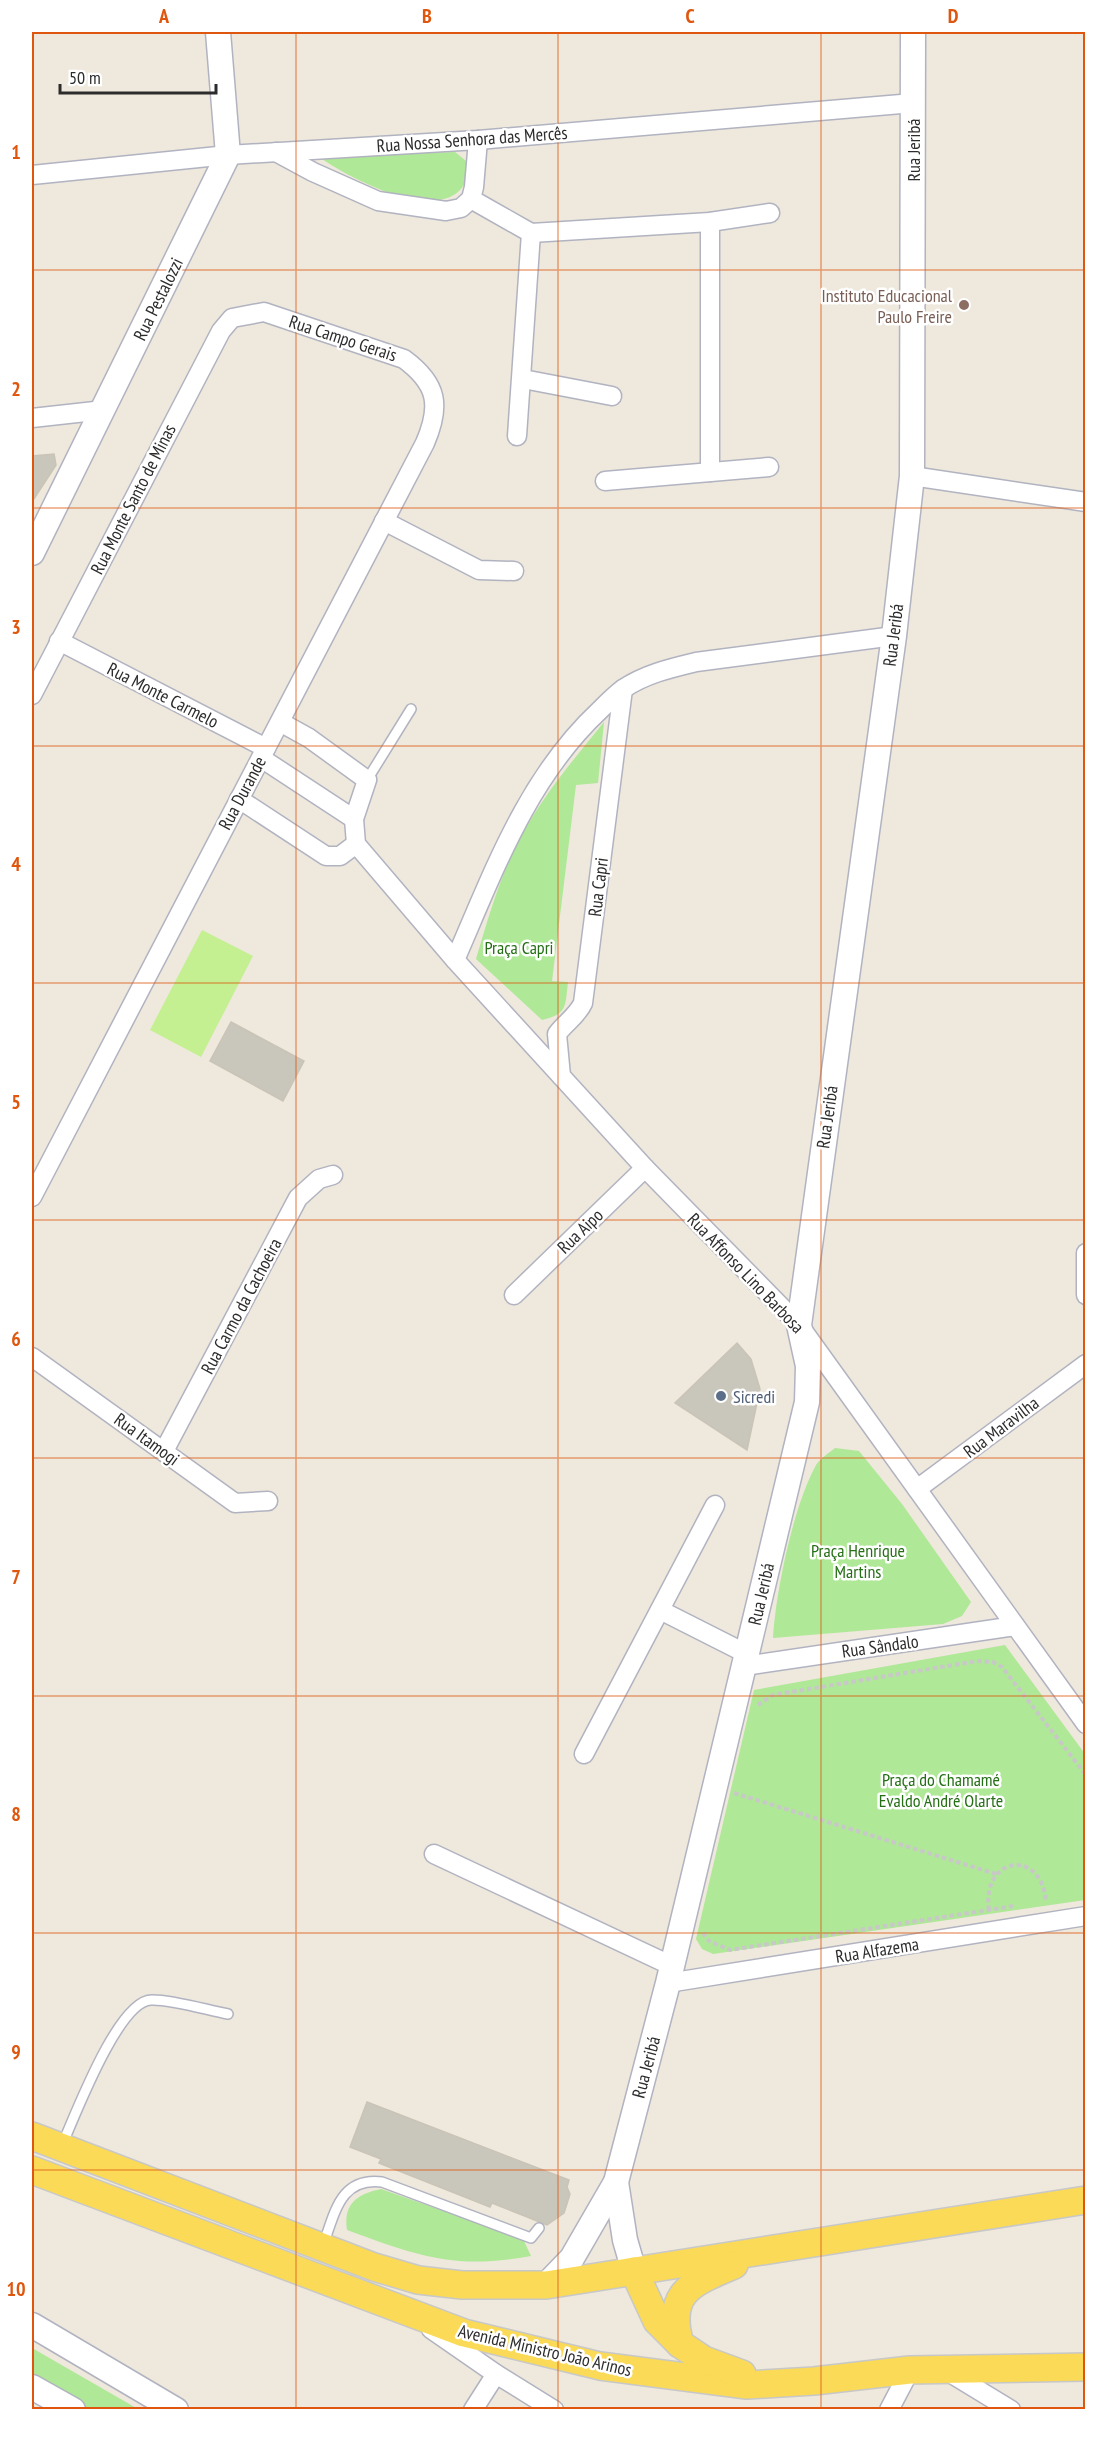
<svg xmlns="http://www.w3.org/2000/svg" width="1117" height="2441" viewBox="0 0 1117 2441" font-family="'PT Sans Narrow',sans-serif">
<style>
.green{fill:#afe896}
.pitch{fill:#c4f091}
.building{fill:#c9c6bc;stroke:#cac4b6;stroke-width:1.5}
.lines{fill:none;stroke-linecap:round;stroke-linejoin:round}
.lane-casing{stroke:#b1b3c0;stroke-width:12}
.street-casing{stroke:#b1b3c0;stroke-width:21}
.secondary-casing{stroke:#b1b3c0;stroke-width:27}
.primary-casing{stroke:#c8c8c8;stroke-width:30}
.path{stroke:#c8c8c8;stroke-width:4;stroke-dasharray:4.5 3;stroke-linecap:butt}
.lane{stroke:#fff;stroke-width:9}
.street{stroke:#fff;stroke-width:18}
.secondary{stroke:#fff;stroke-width:24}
.primary{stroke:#fada56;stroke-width:27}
.grid{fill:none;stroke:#df570e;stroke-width:1.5;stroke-opacity:0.55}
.education-dot{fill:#8d6e63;stroke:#fff;stroke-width:2}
.service-dot{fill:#5c6f8a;stroke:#fff;stroke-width:2}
.labels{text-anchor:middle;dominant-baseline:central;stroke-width:5;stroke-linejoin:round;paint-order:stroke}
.street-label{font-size:18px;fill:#2c2c2c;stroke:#fff}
.education-label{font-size:18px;fill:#785e54;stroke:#fff;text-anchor:end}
.park-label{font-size:18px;fill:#256f16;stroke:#fff}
.service-label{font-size:18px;fill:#4e5e75;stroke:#fff;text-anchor:start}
.neatline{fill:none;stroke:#df570e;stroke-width:2}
.grid-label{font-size:20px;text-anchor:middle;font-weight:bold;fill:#df570e}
</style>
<rect width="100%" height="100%" fill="#eee8dd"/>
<g class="green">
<path d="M455,152L466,161C468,172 468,183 459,191C427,220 348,177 319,157Z"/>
<path d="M604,722L598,783L576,785L552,981L568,982C565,1006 568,1014 542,1020L476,959C488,919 499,879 518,842C541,798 573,760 604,722Z"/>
<path d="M835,1448L859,1451L902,1504L971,1602L962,1616L943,1624L773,1638C776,1591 793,1508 815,1467C819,1459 829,1453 835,1448Z"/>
<polygon points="1005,1645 1085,1754 1085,1900 713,1954 702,1949 696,1939 754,1690"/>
<path d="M381,2189L523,2239L531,2256C454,2270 418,2256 347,2230C343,2204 357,2194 381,2189Z"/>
<polygon points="32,2348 138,2409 86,2409 32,2378"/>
</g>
<polygon class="pitch" points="202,930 253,956 201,1057 150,1030"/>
<g class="building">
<polygon points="54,454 56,465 32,502 32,456"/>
<polygon points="231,1022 304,1061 283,1101 210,1061"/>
<polygon points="737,1343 751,1359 760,1389 747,1450 675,1403"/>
<polygon points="367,2102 569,2180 567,2187 570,2194 564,2213 547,2225 492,2203 490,2207 379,2163 381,2159 350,2147"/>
</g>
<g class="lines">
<defs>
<g id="lane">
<polyline points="367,780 411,709"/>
<path d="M62,2145C75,2116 118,2001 151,2000C170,1999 207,2010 228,2014"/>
<path d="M323,2245C335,2213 340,2177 382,2182L531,2238L539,2228"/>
</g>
<g id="street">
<polyline points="276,152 313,172 378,201 446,211 461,208 471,199 474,187 478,140"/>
<polyline points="32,175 228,155 478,140 913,103"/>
<polyline points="471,199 531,233 710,222 770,213"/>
<polyline points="710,222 710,472"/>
<polyline points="523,379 612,396"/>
<polyline points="32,418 104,410"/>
<polyline points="517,436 531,233"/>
<polyline points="912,476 1086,502"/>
<polyline points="605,481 769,467"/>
<polyline points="384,521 479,570 514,571"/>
<polyline points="59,641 266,748"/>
<path d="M32,695L221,331L232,318L264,312L404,359C438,384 441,406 425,443L32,1197"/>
<polyline points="280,722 309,738 367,780 354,819 356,844 455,960 645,1168 799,1325 1086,1724"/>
<polyline points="261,758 354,819"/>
<polyline points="239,799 326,856 340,856 356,844"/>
<path d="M455,960C494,871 527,778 600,710C607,703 615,695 623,689C645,674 671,668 696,662L894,636"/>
<path d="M561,1076L557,1034C565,1023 577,1016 583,1003L623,689"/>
<polyline points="1086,1253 1086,1295"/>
<polyline points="514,1295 645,1168"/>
<polyline points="32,1357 235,1503 268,1501"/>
<polyline points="164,1451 298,1198 319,1179 333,1175"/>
<polyline points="917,1489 1086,1364"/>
<polyline points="660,1610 747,1654"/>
<polyline points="744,1666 1015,1626"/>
<polyline points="584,1754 715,1505"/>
<polyline points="434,1854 672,1966"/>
<polyline points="668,1983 1086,1916"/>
<polyline points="431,2329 496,2374 554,2410"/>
<polyline points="947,2371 1011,2410"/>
<polyline points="473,2410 496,2374"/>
<polyline points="889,2410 910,2370"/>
</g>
<g id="secondary">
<polyline points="32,553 228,155 218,32"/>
<polyline points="616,2182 625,2240 634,2271"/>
<polyline points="546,2285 572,2258 616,2182 668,1983 807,1402 808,1366 799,1325 894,636 912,476 913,32"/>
<polyline points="32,2325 176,2410"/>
<polyline points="32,2387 73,2410"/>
</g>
<g id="primary">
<polyline points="32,2136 374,2267 418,2280 462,2285 546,2285 1086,2200"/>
<polyline points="32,2170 464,2333 600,2366 747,2385 814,2381 910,2370 1086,2367"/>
<path d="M734,2265C692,2283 665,2292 680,2344L704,2360L742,2374"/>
<polyline points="634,2271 657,2321 680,2344"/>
</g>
</defs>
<use href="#lane" class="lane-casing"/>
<use href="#street" class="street-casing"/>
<use href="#secondary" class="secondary-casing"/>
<use href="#primary" class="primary-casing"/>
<g class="path">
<polyline points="758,1705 773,1695 977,1661 993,1662 1002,1667 1086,1775"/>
<polyline points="734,1793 996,1874"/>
<path d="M989,1910C981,1857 1041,1847 1046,1901"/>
<polyline points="703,1933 709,1941 730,1950 1014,1906"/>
</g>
<use href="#lane" class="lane"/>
<use href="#street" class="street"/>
<use href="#secondary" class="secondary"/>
<use href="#primary" class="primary"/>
</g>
<path class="grid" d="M296,32V2410M558,32V2410M821,32V2410M32,270H1086M32,508H1086M32,746H1086M32,983H1086M32,1220H1086M32,1458H1086M32,1696H1086M32,1933H1086M32,2170H1086"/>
<circle class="education-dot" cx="964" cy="305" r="6"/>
<circle class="service-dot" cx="721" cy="1396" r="6"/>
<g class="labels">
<g class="street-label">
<text transform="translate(472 139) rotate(-4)">Rua Nossa Senhora das Mercês</text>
<text transform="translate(913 150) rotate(-90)">Rua Jeribá</text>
<text transform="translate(158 299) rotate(-64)">Rua Pestalozzi</text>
<text transform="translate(343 338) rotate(18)">Rua Campo Gerais</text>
<text transform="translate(133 499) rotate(-63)">Rua Monte Santo de Minas</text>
<text transform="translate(893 635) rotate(-83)">Rua Jeribá</text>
<text transform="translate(163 695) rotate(27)">Rua Monte Carmelo</text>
<text transform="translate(242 793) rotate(-62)">Rua Durande</text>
<text transform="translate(598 887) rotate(-83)">Rua Capri</text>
<text transform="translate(827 1117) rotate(-82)">Rua Jeribá</text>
<text transform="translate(580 1231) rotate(-44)">Rua Aipo</text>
<text transform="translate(746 1273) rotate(46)">Rua Affonso Lino Barbosa</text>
<text transform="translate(241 1306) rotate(-62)">Rua Carmo da Cachoeira</text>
<text transform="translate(1001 1427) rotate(-37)">Rua Maravilha</text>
<text transform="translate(147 1439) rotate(36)">Rua Itamogi</text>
<text transform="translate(761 1594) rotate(-77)">Rua Jeribá</text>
<text transform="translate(880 1646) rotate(-8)">Rua Sândalo</text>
<text transform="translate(877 1950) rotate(-9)">Rua Alfazema</text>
<text transform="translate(646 2067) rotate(-75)">Rua Jeribá</text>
<text transform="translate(545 2350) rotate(13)">Avenida Ministro João Arinos</text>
</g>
<g class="education-label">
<text x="952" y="295">Instituto Educacional<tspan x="952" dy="21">Paulo Freire</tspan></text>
</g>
<g class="park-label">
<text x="519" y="947">Praça Capri</text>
<text x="858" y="1550">Praça Henrique<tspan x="858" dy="21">Martins</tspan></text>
<text x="941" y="1779">Praça do Chamamé<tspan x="941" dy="21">Evaldo André Olarte</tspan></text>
</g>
<g class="service-label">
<text x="733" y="1396">Sicredi</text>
</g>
</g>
<rect width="1117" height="2441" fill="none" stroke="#ffffff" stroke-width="66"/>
<path d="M60 84v9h156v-9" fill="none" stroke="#2c2c2c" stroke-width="3"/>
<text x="69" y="84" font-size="18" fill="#2c2c2c" stroke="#ffffff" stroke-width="4.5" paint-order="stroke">50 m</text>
<rect x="33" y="33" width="1051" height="2375" class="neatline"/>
<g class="grid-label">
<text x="164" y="23">A</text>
<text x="427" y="23">B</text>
<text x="690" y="23">C</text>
<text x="953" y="23">D</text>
<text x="16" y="159">1</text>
<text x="16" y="396">2</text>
<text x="16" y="634">3</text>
<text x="16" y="871">4</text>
<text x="16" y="1109">5</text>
<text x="16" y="1346">6</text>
<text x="16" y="1584">7</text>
<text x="16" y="1821">8</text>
<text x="16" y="2059">9</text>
<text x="16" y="2296">10</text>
</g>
</svg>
